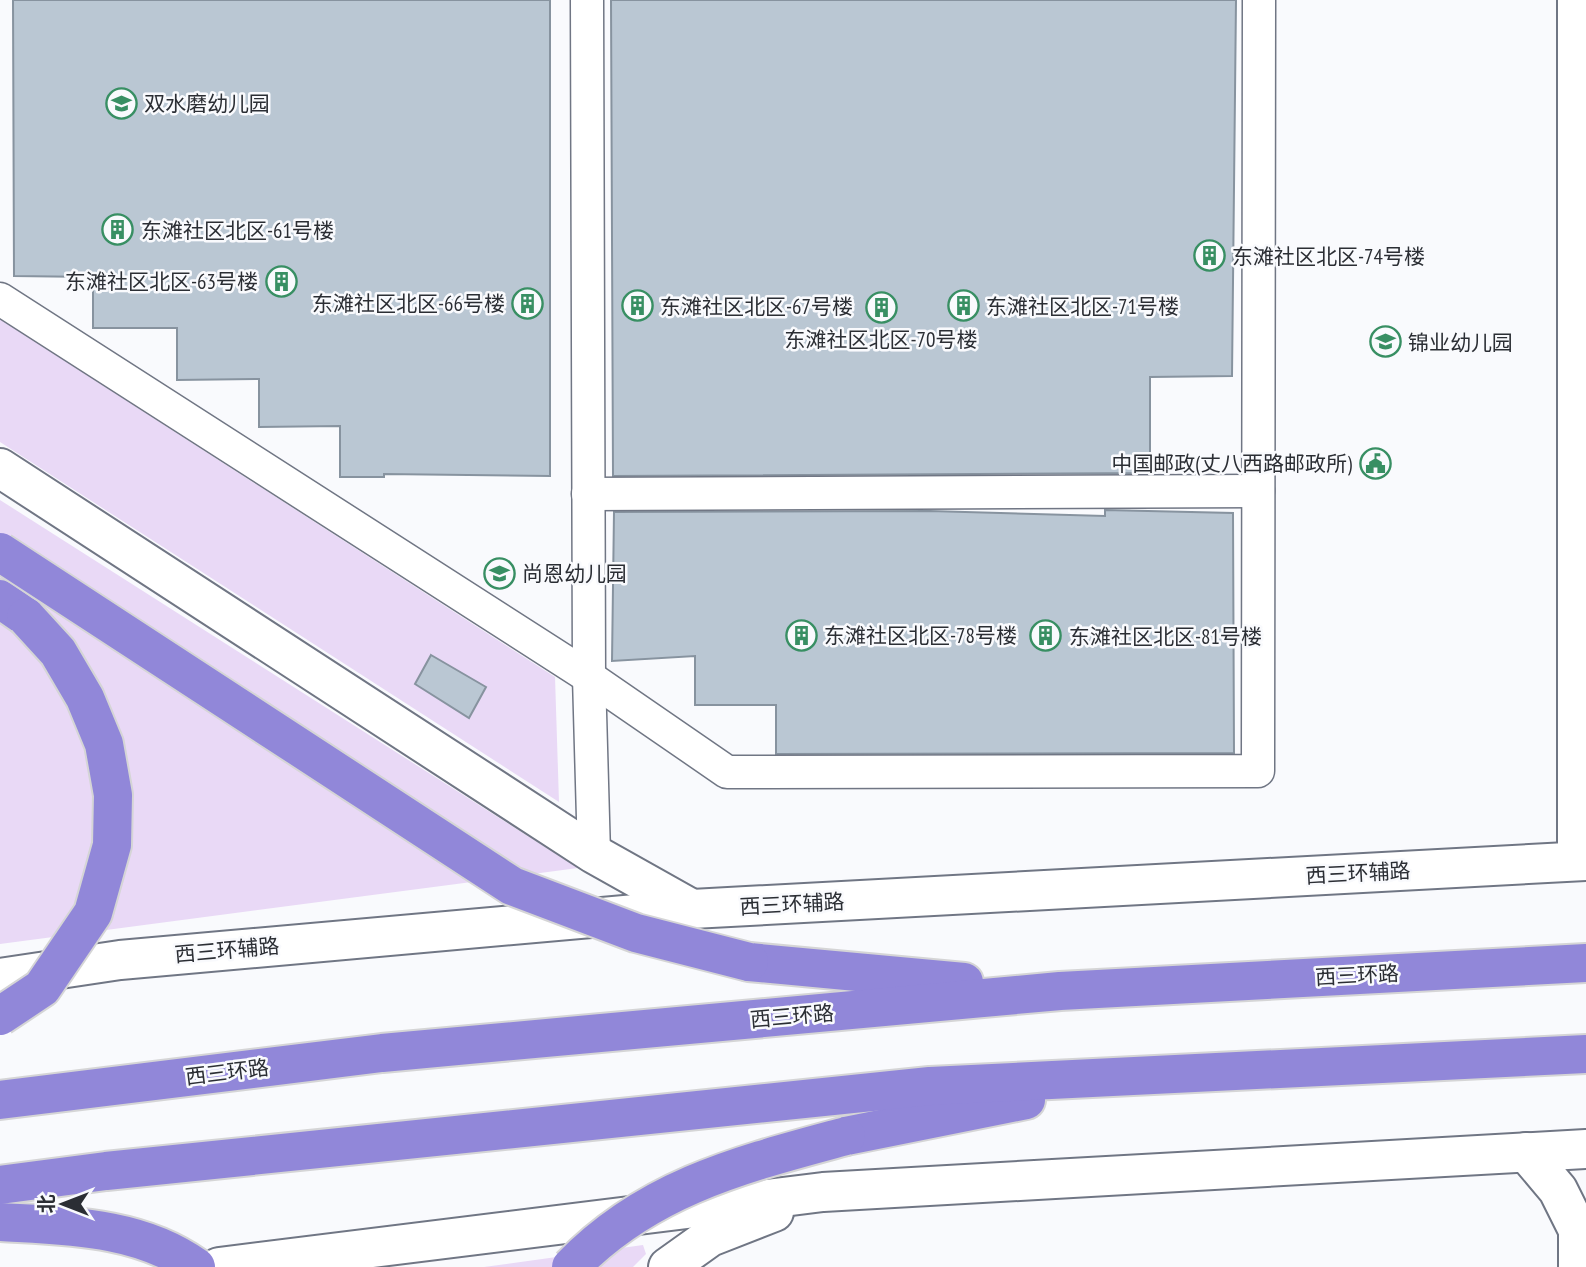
<svg xmlns="http://www.w3.org/2000/svg" width="1586" height="1267" viewBox="0 0 1586 1267" font-family="'PT Sans Narrow','Noto Sans SC',sans-serif">
<style>
.green{fill:#e9d9f6}
.building{fill:#bac7d3;stroke:#87939f;stroke-width:2}
.lines{fill:none;stroke-linecap:round;stroke-linejoin:round}
.street-casing{stroke:#707684;stroke-width:35}
.secondary-casing{stroke:#707684;stroke-width:42}
.highway-casing{stroke:#d5d5d6;stroke-width:42}
.street{stroke:#fff;stroke-width:32}
.secondary{stroke:#fff;stroke-width:38}
.highway{stroke:#9187d9;stroke-width:38}
.highway-bridge-casing{stroke:#d5d5d6;stroke-width:42;stroke-linecap:butt}
.highway-bridge{stroke:#9187d9;stroke-width:38}
.labels{text-anchor:middle;dominant-baseline:central;stroke-width:5;stroke-linejoin:round;paint-order:stroke}
.poi-label{font-size:21px;fill:#2b2e34;stroke:#f9fafd;text-anchor:start}
.street-label{font-size:21px;fill:#2b2e34;stroke:#f9fafd}
</style>
<rect width="100%" height="100%" fill="#f9fafd"/>
<g class="green">
<polygon points="0,319 555,677 559,802 0,442"/>
<polygon points="0,500 578,868 0,944"/>
<polygon points="643,1245 646,1254 633,1267 484,1267"/>
</g>
<g class="building">
<polygon points="13,0 550,0 550,476 384,474 384,477 340,477 340,426 259,427 259,379 177,380 177,328 93,328 93,277 14,276"/>
<polygon points="611,0 1236,0 1232,376 1150,377 1150,473 613,476"/>
<polygon points="1105,510 1233,513 1234,753 776,754 776,705 695,705 695,656 612,661 614,512 930,511 1105,516"/>
<polygon points="431,655 486,687 469,718 415,684"/>
</g>
<g class="lines">
<defs>
<g id="street">
<polyline points="587,0 589,677 594,854"/>
<polyline points="0,299 589,677 727,772 1258,771 1259,0"/>
<polyline points="588,494 1258,491"/>
</g>
<g id="secondary">
<polyline points="1577,0 1577,861"/>
<polyline points="0,468 594,854 692,909"/>
<polyline points="0,978 120,960 692,909 1586,861"/>
<polyline points="1526,1152 1558,1190 1578,1230 1578,1267"/>
<polyline points="219,1267 823,1192 1586,1149"/>
<polyline points="668,1267 710,1237 774,1212"/>
</g>
<g id="highway">
<polyline points="0,599 26,617"/>
<polyline points="749,962 964,982"/>
<polyline points="0,1100 382,1053 1060,991 1586,963"/>
<polyline points="846,1136 1026,1100"/>
<polyline points="0,1185 106,1171 930,1086 1586,1054"/>
<path d="M0,1222C67,1226 139,1226 196,1267"/>
</g>
</defs>
<use href="#street" class="street-casing"/>
<use href="#secondary" class="secondary-casing"/>
<use href="#highway" class="highway-casing"/>
<use href="#street" class="street"/>
<use href="#secondary" class="secondary"/>
<use href="#highway" class="highway"/>
<defs>
<g id="highway-bridge">
<polyline points="0,552 512,886 636,933 749,962"/>
<polyline points="0,1016 42,988 93,913 112,845 113,795 104,744 85,698 58,652 26,617"/>
<path d="M571,1267C648,1187 743,1164 846,1136"/>
</g>
</defs>
<use href="#highway-bridge" class="highway-bridge-casing"/>
<use href="#highway-bridge" class="highway-bridge"/>
</g>
<defs>
<symbol id="school-ring" viewBox="-11 -11 22 22"><circle r="9.5" fill="#f9fafd" stroke="#388f63" stroke-width="1.5"/><path d="M0-5L7-2L0 1L-7-2ZM-4 1L0 2.5L4 1V4Q0 6-4 4Z" fill="#388f63"/></symbol>
<symbol id="building-ring" viewBox="-11 -11 22 22"><circle r="9.5" fill="#f9fafd" stroke="#388f63" stroke-width="1.5"/><path d="M-4-6H4V6H1V3H-1V6H-4ZM-2.5-4.3h1.7v1.8h-1.7ZM.8-4.3h1.7v1.8H.8ZM-2.5-1h1.7V.8h-1.7ZM.8-1h1.7V.8H.8Z" fill="#388f63"/></symbol>
<symbol id="civic-ring" viewBox="-11 -11 22 22"><circle r="9.5" fill="#f9fafd" stroke="#388f63" stroke-width="1.5"/><path d="M-.6-6.5H3V-4.5H.6V-3L4-1V1h2V6H-6V1h2V-1L-.6-3ZM-1.2 2.5V6h2.4V2.5Z" fill="#388f63"/></symbol>
</defs>
<g fill-rule="evenodd">
<use href="#school-ring" x="104" y="86" width="35" height="35"/>
<use href="#building-ring" x="100" y="212" width="35" height="35"/>
<use href="#building-ring" x="1192" y="238" width="35" height="35"/>
<use href="#building-ring" x="264" y="264" width="35" height="35"/>
<use href="#building-ring" x="510" y="286" width="35" height="35"/>
<use href="#building-ring" x="620" y="288" width="35" height="35"/>
<use href="#building-ring" x="946" y="288" width="35" height="35"/>
<use href="#building-ring" x="864" y="290" width="35" height="35"/>
<use href="#school-ring" x="1368" y="324" width="35" height="35"/>
<use href="#civic-ring" x="1358" y="446" width="35" height="35"/>
<use href="#school-ring" x="482" y="556" width="35" height="35"/>
<use href="#building-ring" x="784" y="618" width="35" height="35"/>
<use href="#building-ring" x="1028" y="618" width="35" height="35"/>
</g>
<g class="labels">
<g class="poi-label">
<text x="144" y="103">双水磨幼儿园</text>
<text x="141" y="230">东滩社区北区-61号楼</text>
<text x="1232" y="256">东滩社区北区-74号楼</text>
<text x="258" y="281" text-anchor="end">东滩社区北区-63号楼</text>
<text x="505" y="303" text-anchor="end">东滩社区北区-66号楼</text>
<text x="660" y="306">东滩社区北区-67号楼</text>
<text x="986" y="306">东滩社区北区-71号楼</text>
<text x="881" y="339" text-anchor="middle">东滩社区北区-70号楼</text>
<text x="1408" y="342">锦业幼儿园</text>
<text x="1352" y="463" text-anchor="end">中国邮政(丈八西路邮政所)</text>
<text x="522" y="573">尚恩幼儿园</text>
<text x="824" y="635">东滩社区北区-78号楼</text>
<text x="1069" y="636">东滩社区北区-81号楼</text>
</g>
<g class="street-label">
<text transform="translate(1358 873) rotate(-3)">西三环辅路</text>
<text transform="translate(792 904) rotate(-3)">西三环辅路</text>
<text transform="translate(227 950) rotate(-5)">西三环辅路</text>
<text transform="translate(1357 975) rotate(-3)">西三环路</text>
<text transform="translate(792 1016) rotate(-5)">西三环路</text>
<text transform="translate(227 1072) rotate(-7)">西三环路</text>
</g>
</g>
<g transform="translate(63 1204) rotate(270)" stroke="#f9fafd" stroke-width="5" paint-order="stroke">
<path d="M0-5L12 26L0 18L-12 26Z" fill="#2b2e34"/>
<text y="-10" font-size="19" font-weight="bold" text-anchor="middle" fill="#2b2e34">北</text>
</g>
</svg>
